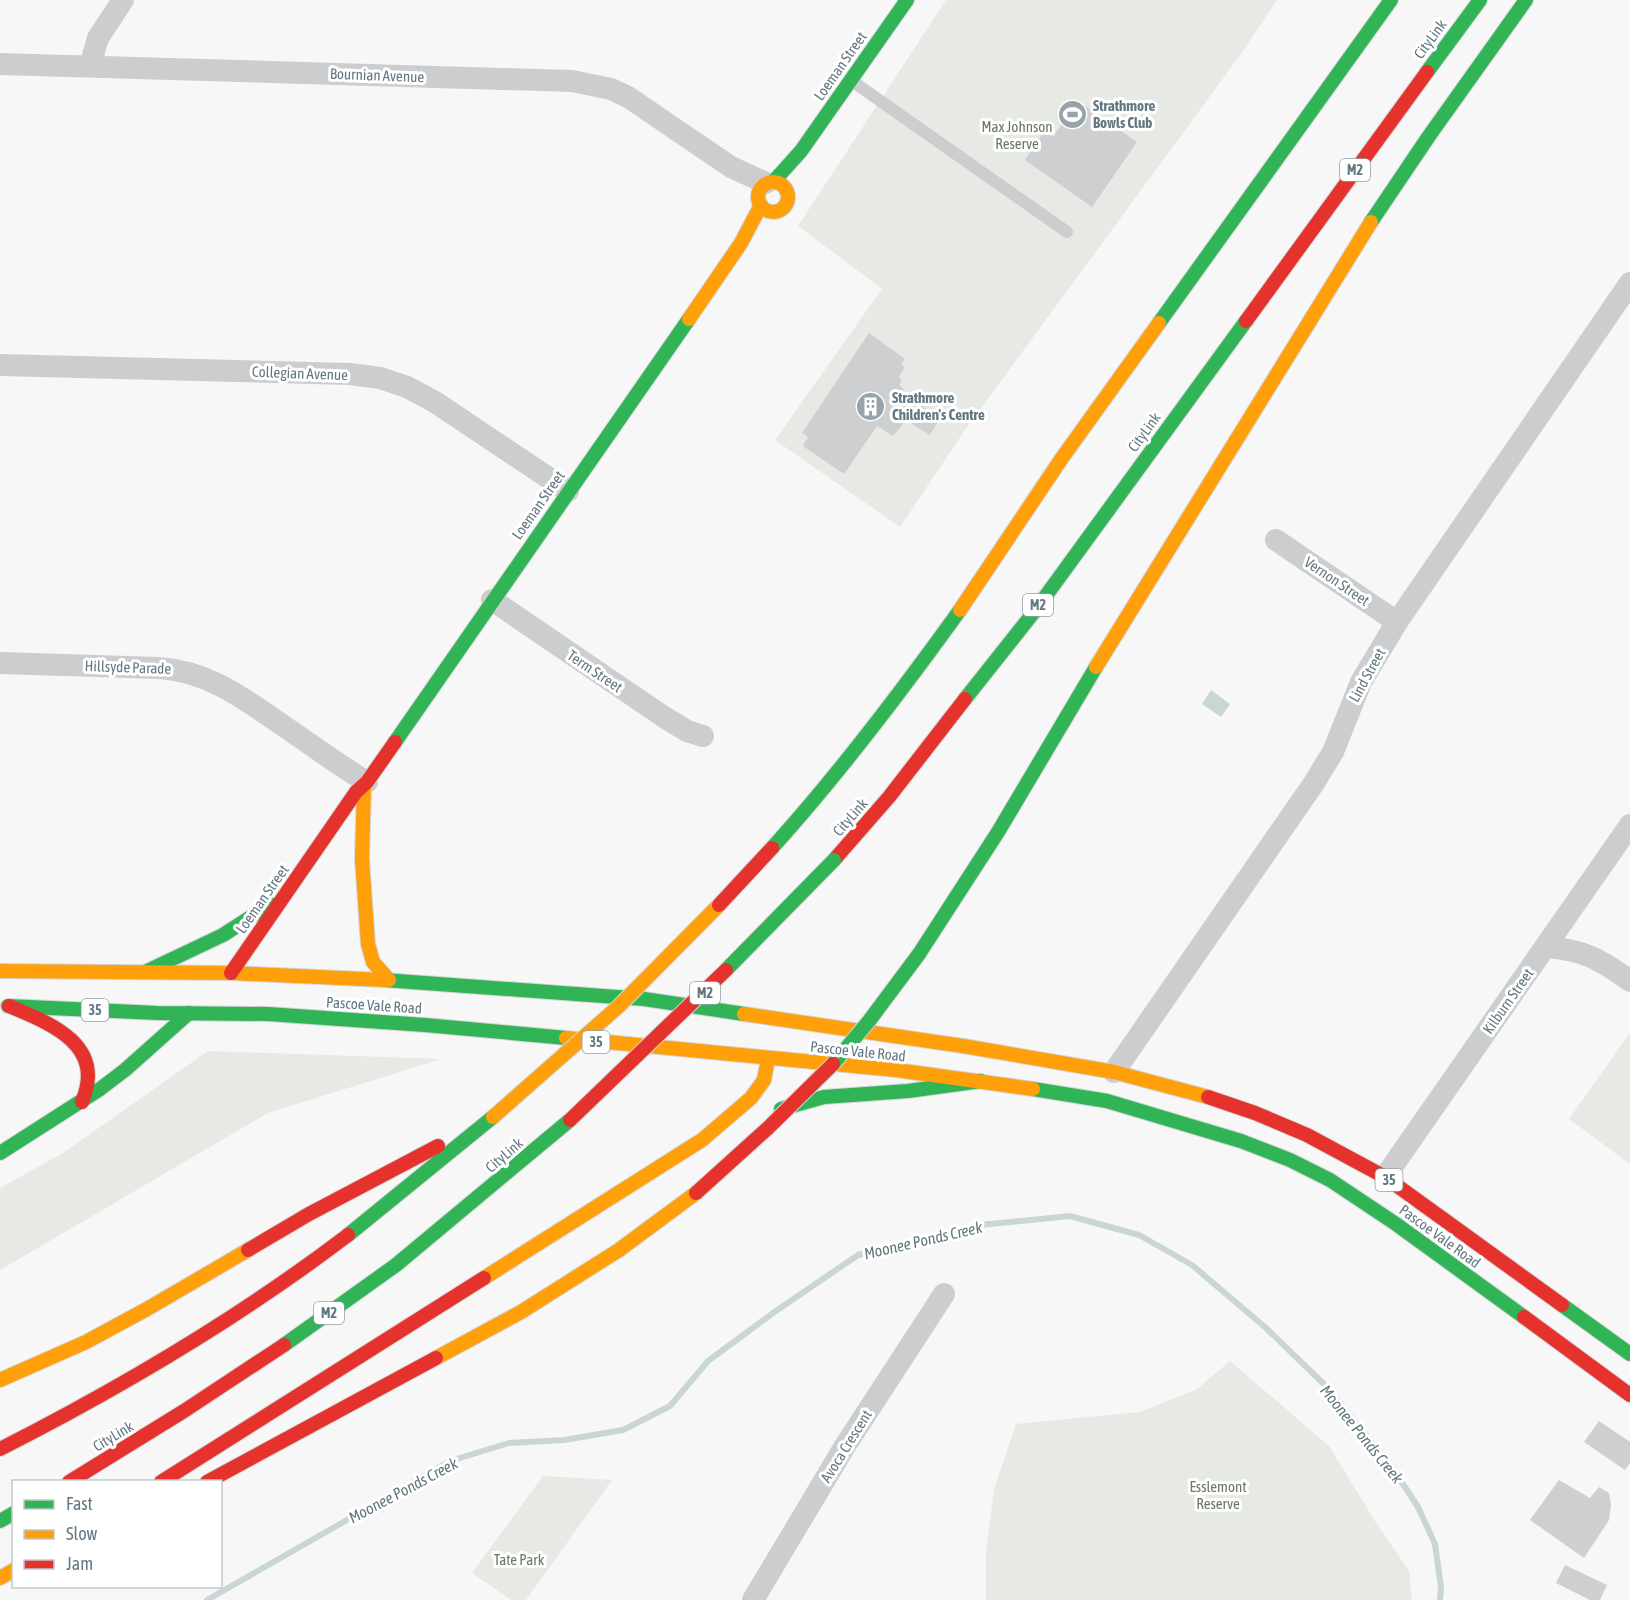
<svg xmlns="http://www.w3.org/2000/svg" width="1630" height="1600" viewBox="0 0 1630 1600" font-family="'Asap Condensed',sans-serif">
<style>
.green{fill:#e6e9e4}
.water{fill:#cad5d6}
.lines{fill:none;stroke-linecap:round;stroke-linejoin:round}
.stream{stroke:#cad5d6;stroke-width:6}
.building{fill:#cdcfd0}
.fast-casing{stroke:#d4d5d6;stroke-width:16}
.slow-casing{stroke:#d4d5d6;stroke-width:16}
.jam-casing{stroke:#d4d5d6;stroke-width:16}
.lane{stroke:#cccdce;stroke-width:12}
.street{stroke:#cccdce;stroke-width:22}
.fast{stroke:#30b455;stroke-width:14}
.slow{stroke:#ff9f0a;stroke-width:14}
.jam{stroke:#e5322d;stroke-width:14}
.fast-bridge-casing{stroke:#d3d4d4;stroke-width:16;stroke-linecap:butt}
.slow-bridge-casing{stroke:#d3d4d4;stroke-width:16;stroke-linecap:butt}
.jam-bridge-casing{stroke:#d3d4d4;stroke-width:16;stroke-linecap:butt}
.fast-bridge{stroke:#30b455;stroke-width:14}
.slow-bridge{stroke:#ff9f0a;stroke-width:14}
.jam-bridge{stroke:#e5322d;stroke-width:14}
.labels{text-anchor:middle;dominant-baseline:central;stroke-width:6;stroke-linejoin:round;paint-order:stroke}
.shield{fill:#fff;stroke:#92a0a8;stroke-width:1.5}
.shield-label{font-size:14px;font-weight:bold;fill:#637882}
.street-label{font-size:15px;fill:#637882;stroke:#fff}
.poi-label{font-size:15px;font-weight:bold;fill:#637882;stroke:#fff;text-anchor:start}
.park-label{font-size:15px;fill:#697962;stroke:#fff}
.water-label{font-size:16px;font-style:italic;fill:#5e787c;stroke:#fff}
</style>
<rect width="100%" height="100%" fill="#f7f7f7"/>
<g class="green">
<polygon points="946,0 1277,0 1238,58 965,430 900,527 775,440 882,289 798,226"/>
<polygon points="1630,1033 1630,1164 1569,1119"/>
<polygon points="208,1051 441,1059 268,1113 0,1270 0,1188 63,1153"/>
<polygon points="1230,1361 1329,1446 1375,1521 1409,1571 1412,1600 986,1600 986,1552 994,1489 1016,1424 1140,1412 1197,1389"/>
<polygon points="543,1476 612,1480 526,1600 511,1600 472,1573"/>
</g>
<polygon class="water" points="1211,690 1230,704 1221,717 1202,704"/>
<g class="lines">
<polyline class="stream" points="207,1600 450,1461 509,1443 564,1440 623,1430 670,1406 708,1361 773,1313 858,1255 980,1225 1070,1216 1139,1235 1192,1265 1266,1328 1327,1387 1391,1466 1418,1507 1435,1544 1441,1587 1440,1600"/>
</g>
<g class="building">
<polygon points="1078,101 1137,142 1092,207 1025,160 1044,131 1053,137"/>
<polygon points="869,333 905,359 901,364 905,367 899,377 902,380 899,385 905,390 903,393 940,418 930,435 906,420 893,436 877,426 844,474 803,446 808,437 802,433"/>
<polygon points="1599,1421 1630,1442 1630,1463 1625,1470 1584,1442"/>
<polygon points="1559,1480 1590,1498 1599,1487 1609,1493 1611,1504 1609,1520 1584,1558 1530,1520"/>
<polygon points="1565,1565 1607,1585 1600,1600 1590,1600 1556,1583"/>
</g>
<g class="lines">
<defs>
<g id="fast">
<polyline points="1427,72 1480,0"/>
<polyline points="774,181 801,151 907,0"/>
<polyline points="1371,222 1429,136 1526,0"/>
<polyline points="1159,323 1391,0"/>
<polyline points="965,699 1034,612 1246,321"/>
<polyline points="395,742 689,319"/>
<path d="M772,848C840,773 901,692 960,610"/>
<polyline points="919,954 998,832 1096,667"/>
<polyline points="145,972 223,935 271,904"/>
<polyline points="384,980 644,999 744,1014"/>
<polyline points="8,1006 157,1013 268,1014 425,1025 566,1038"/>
<polyline points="1033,1089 1107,1101 1241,1141 1290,1160 1330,1180 1396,1224 1524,1317"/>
<polyline points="781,1109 824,1097 908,1091 981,1081"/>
<polyline points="0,1153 100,1089 125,1070 189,1013"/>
<polyline points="348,1235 493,1117"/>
<polyline points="1562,1305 1630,1354"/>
<polyline points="284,1345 396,1265 570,1120"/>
<polyline points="0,1521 14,1513"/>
</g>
<g id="slow">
<circle cx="773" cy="197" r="15"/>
<polyline points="689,319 741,243 761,205"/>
<polyline points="960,610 1062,458 1159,323"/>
<polyline points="1096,667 1371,222"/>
<polyline points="364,787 362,859 368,944 373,962 389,980"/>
<polyline points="0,971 231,973 384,980"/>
<polyline points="744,1014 963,1046 1114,1072 1208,1097"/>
<polyline points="566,1038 896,1070 1033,1089"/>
<polyline points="484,1278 702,1140 751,1098 764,1080 768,1059"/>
<polyline points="436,1358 521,1312 619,1250 696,1193"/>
<polyline points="0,1380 86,1342 147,1309 248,1250"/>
<polyline points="0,1578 14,1570"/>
</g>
<g id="jam">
<polyline points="1246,321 1427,72"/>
<polyline points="834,860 889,797 965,699"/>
<polyline points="231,973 356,792 367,782 395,742"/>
<path d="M9,1006C52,1024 106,1045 82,1102"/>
<polyline points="1208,1097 1255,1113 1307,1135 1385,1177 1562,1305"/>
<polyline points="248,1250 309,1214 438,1146"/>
<polyline points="1524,1317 1630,1395"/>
<path d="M0,1449C122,1387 239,1318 348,1235"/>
<polyline points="69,1482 184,1411 284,1345"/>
<polyline points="161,1482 484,1278"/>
<polyline points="207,1482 436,1358"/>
</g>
</defs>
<use href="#fast" class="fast-casing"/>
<use href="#slow" class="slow-casing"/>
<use href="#jam" class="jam-casing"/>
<polyline class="lane" points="852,81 1067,232"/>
<g class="street">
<polyline points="0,64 572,81 611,89 628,97 731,167 766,183"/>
<polyline points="90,66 98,38 123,0"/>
<polyline points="0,365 350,374 380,378 407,387 435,402 568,491"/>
<polyline points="1276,540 1397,622"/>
<polyline points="492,600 664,717 687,731 703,736"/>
<path d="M0,663L159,668C205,671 239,695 275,720C306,741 335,763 367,782"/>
<path d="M1546,947C1584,950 1600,959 1630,981"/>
<polyline points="1114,1072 1314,783 1333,752 1361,682 1397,622 1630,283"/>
<polyline points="1385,1177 1630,825"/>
<polyline points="753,1600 845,1446 944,1294"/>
</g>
<use href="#fast" class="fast"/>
<use href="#slow" class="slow"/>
<use href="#jam" class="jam"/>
<defs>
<g id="fast-bridge">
<polyline points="726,970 834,860"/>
<polyline points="833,1064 869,1021 919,954"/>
</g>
<polyline id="slow-bridge" points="493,1117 619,1006 719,905"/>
<g id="jam-bridge">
<polyline points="719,905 772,848"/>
<polyline points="570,1120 726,970"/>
<polyline points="696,1193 768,1128 833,1064"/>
</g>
</defs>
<use href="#fast-bridge" class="fast-bridge-casing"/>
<use href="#slow-bridge" class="slow-bridge-casing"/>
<use href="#jam-bridge" class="jam-bridge-casing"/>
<use href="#fast-bridge" class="fast-bridge"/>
<use href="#slow-bridge" class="slow-bridge"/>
<use href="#jam-bridge" class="jam-bridge"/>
</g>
<defs>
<symbol id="stadium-disc" viewBox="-11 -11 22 22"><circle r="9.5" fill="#97a4ab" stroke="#fff"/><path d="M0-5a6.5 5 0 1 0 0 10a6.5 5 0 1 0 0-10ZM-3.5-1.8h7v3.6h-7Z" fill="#fff"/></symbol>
<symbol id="building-disc" viewBox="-11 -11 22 22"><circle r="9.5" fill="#97a4ab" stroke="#fff"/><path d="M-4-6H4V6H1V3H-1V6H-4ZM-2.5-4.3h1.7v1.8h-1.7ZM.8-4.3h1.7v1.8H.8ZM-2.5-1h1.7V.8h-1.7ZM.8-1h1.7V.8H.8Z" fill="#fff"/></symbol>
</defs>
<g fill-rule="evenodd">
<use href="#stadium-disc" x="1056" y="98" width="33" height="33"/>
<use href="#building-disc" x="854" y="390" width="33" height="33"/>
</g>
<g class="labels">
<g class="shield">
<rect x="1340" y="159" width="30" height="22" rx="4.5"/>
<rect x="1023" y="594" width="30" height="22" rx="4.5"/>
<rect x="690" y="982" width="30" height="22" rx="4.5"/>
<rect x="81.5" y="999" width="27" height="22" rx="4.5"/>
<rect x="582.5" y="1031" width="27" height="22" rx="4.5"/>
<rect x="1375.5" y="1169" width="27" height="22" rx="4.5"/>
<rect x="314" y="1302" width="30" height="22" rx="4.5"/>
</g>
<g class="shield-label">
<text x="1355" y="170">M2</text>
<text x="1038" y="605">M2</text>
<text x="705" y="993">M2</text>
<text x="95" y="1010">35</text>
<text x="596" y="1042">35</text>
<text x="1389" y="1180">35</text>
<text x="329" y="1313">M2</text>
</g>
<g class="street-label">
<text transform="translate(1430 39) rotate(-54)">CityLink</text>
<text transform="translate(840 66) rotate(-55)">Loeman Street</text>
<text transform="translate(377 75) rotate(2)">Bournian Avenue</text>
<text transform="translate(300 373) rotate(2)">Collegian Avenue</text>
<text transform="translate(1144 432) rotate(-54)">CityLink</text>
<text transform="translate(538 505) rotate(-55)">Loeman Street</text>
<text transform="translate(1337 581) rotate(34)">Vernon Street</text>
<text transform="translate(128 667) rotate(2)">Hillsyde Parade</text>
<text transform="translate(595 671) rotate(34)">Term Street</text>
<text transform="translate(1367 675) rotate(-61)">Lind Street</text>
<text transform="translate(850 817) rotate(-49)">CityLink</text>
<text transform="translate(262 899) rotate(-55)">Loeman Street</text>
<text transform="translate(1508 1001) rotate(-55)">Kilburn Street</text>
<text transform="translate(374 1005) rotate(4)">Pascoe Vale Road</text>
<text transform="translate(858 1051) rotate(6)">Pascoe Vale Road</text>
<text transform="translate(504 1155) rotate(-41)">CityLink</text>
<text transform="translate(1440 1236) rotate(36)">Pascoe Vale Road</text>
<text transform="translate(113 1436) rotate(-31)">CityLink</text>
<text transform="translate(846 1446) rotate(-58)">Avoca Crescent</text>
</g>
<g class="poi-label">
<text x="1093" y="105">Strathmore<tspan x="1093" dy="17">Bowls Club</tspan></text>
<text x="892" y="397">Strathmore<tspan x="892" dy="17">Children's Centre</tspan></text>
</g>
<g class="park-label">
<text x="1017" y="126">Max Johnson<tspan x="1017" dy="17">Reserve</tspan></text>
<text x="1218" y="1486">Esslemont<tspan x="1218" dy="17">Reserve</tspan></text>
<text x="519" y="1559">Tate Park</text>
</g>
<g class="water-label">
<text transform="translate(923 1240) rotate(-13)">Moonee Ponds Creek</text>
<text transform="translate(1362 1434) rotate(51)">Moonee Ponds Creek</text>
<text transform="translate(403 1490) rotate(-28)">Moonee Ponds Creek</text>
</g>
</g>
<rect x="12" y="1480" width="210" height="108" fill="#ffffff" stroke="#c1c9cd" stroke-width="1.5"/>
<rect x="24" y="1500" width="30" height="9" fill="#30b455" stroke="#c1c9cd" stroke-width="1.5"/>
<text x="66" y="1510" font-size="18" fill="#637882">Fast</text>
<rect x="24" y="1530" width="30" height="9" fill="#ff9f0a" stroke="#c1c9cd" stroke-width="1.5"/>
<text x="66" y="1540" font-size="18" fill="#637882">Slow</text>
<rect x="24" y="1560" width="30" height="9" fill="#e5322d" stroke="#c1c9cd" stroke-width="1.5"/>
<text x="66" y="1570" font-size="18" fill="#637882">Jam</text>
</svg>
